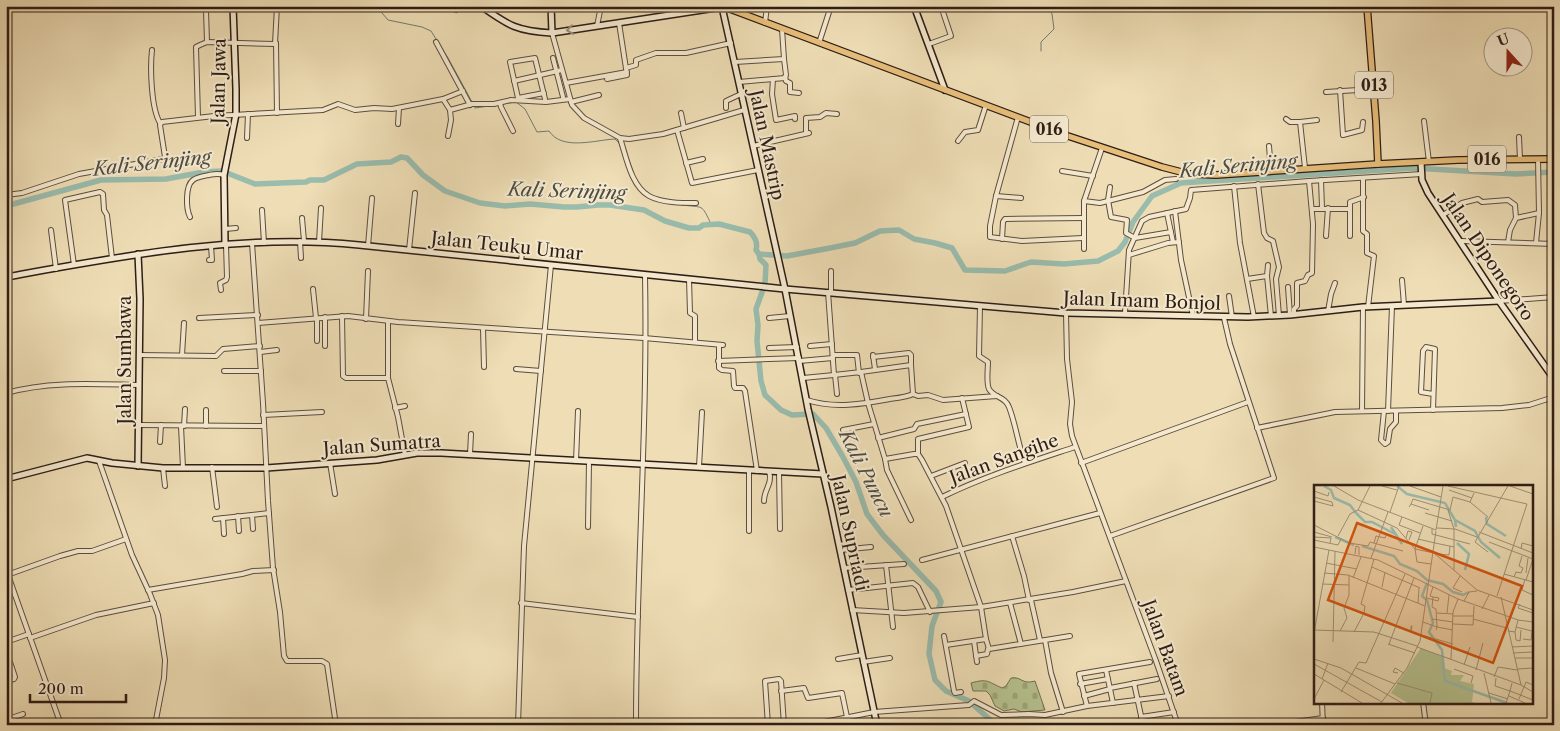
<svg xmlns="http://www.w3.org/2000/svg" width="1560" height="731" viewBox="0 0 1560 731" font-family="'Libre Caslon Text',serif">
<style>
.cemetery{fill:url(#cemetery-stones);stroke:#727052}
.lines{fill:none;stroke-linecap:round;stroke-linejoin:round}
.stream{stroke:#6e7c70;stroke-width:1}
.river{stroke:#99bcad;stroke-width:5.5}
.street-casing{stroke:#5e4d3d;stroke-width:6}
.secondary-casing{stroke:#2e1d15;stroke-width:8}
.primary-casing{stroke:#2e1d15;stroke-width:8}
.street{stroke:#f4e9cf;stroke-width:4}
.secondary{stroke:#f4e9cf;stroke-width:5}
.primary{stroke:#e7be7a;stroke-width:5.5}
.oneway{stroke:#9b8d7b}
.labels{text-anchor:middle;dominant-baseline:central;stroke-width:4;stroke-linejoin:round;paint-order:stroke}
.shield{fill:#f4e9cf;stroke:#695a4d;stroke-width:1}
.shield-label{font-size:16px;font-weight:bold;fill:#2e1d15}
.street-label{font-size:18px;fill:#2e1d15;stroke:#f4e9cf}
.water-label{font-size:19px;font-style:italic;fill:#4e4d43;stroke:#f4e9cf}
.inset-river{fill:none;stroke:#99bcad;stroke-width:2.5}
.inset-road{fill:none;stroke:#a19075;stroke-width:1}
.view{fill:#d5530d;fill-opacity:0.15;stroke:#d5530d;stroke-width:2.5}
.inset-edge{fill:none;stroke:#2e1d15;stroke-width:2.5}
</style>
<defs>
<pattern id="cemetery-stones" width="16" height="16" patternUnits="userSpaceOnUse" patternTransform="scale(1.25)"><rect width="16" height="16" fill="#b6c28f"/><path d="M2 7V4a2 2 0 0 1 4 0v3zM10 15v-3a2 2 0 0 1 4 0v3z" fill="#9da67a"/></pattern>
</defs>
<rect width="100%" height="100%" fill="#eeddb5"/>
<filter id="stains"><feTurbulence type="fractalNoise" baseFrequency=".004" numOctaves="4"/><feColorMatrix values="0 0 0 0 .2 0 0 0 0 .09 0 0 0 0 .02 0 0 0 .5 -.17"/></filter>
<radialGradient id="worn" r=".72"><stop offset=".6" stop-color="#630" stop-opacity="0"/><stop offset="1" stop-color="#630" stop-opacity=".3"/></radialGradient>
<path class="cemetery" d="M1011,678C1022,676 1021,685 1035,681L1045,710L1022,712L1014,709L1004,711L995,706L990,695L986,691H973L971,683C988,678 988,682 1002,688L1006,686Z"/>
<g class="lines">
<g class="stream">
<polyline points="376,6 388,20 422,27 431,31 448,58 472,102"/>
<polyline points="1041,51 1041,42 1054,29 1052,14 1048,6"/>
<path d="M474,105L475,108L516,102L525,109L537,132L549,131C562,151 595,140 615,139L619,143L622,152"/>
<polyline points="635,183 641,192 649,198"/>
<path d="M682,205C704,208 701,203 711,224"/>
</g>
<g class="river">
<path d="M6,206L101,180L166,179L204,172L222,171L255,184L306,182L310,180H324L357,164L391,162L401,157L407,158L423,175L445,191L480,203L505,206L530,204L564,207H577L598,205H610L644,210L665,221L689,228H699L703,225L719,224L750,232C755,237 758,243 756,250L759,254L787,256L830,248L855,243L880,231L899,230L914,239L935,243L952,248L965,270L1005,271L1031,262L1064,264L1098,261L1118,251L1125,242L1133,222L1152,196L1181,183L1413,168L1516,174L1554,172"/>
<polyline points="759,254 760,259 766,265 765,284 756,309 758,325 757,341 761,381 765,395 781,410 792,415 813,414 826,428 843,457 856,482 867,514 883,535 936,591 941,602 932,626 929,654 935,680 946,691 969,701 996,725"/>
</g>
<defs>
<g id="street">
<polyline points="197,6 203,6 206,10 207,42"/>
<polyline points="449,6 456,10"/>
<polyline points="765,23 767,6"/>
<polyline points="597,26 601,6"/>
<polyline points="552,33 572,105 584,118 620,138 629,139 663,134 744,110"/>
<polyline points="436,42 470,105"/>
<polyline points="276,43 277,113"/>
<polyline points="819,43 831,6"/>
<polyline points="929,44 951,36 943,12"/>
<path d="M152,50C150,68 151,108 160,123"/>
<polyline points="553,58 563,97"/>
<polyline points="735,62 784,59 782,29"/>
<polyline points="626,68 636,65 636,60 656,53 686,53 731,43"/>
<polyline points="785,77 786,81 790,83 790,92 799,93"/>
<polyline points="607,79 627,75 619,23"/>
<polyline points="773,79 772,94 776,120 795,116 795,119"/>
<polyline points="514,81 562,70"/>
<polyline points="739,82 785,78 786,75 784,59"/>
<polyline points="566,83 627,72"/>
<polyline points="1340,90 1343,135 1362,130 1363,122"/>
<polyline points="1326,92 1374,89"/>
<polyline points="544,93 518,98 510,62 535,58 545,99"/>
<polyline points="443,99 450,110 472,104 494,104 511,100 546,102 570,99"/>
<polyline points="571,102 599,95"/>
<polyline points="500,103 501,107 513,131"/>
<polyline points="726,108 726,101 741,94"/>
<polyline points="681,113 684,128"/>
<polyline points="198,117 196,47 200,45 207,42 275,44 277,6"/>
<polyline points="1018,117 996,196 990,226 990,237 1022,241 1083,238"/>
<polyline points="1286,119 1290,122 1300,122"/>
<polyline points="1424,121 1429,162"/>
<polyline points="398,124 399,108"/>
<polyline points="677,130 692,183 758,170"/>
<polyline points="806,133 806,118 820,117 826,113 837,114"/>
<polyline points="448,136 451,120 450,110"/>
<polyline points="1519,137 1520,159"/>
<polyline points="247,138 248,114"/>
<path d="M620,138C626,156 631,186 649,196C662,203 682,203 696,203"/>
<polyline points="958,141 965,132 978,130 986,105"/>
<polyline points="753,146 809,133"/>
<polyline points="1269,146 1271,171"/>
<polyline points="686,163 703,159"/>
<polyline points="1305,168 1300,122 1317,120"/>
<polyline points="1062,171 1093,176"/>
<polyline points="1363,178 1363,231 1367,234 1367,253 1374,256 1368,307"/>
<polyline points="1321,180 1322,208"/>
<polyline points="1258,184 1264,233 1267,238 1273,241 1279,267 1276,279 1279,316"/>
<polyline points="1234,186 1240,243 1254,317"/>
<polyline points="1110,187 1108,200 1111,217 1127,220 1126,233 1135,238 1171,232"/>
<polyline points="6,195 22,193 79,174 163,159 165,157 160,125 162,122 214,116 323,110 338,104 355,110 374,108 392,109 443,99 463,91"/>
<polyline points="996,196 1021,198"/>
<polyline points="1084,201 1100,203 1143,192 1165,180 1176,179"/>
<polyline points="1312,209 1350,209"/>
<polyline points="262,210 264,243"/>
<polyline points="1175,211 1181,260 1193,316"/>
<polyline points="1167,213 1173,242"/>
<polyline points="1443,215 1462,203 1478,199 1482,202 1508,200 1515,205 1516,218"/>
<path d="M190,217C186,209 185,186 193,180C197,177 204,176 209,175C214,174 218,173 224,175"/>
<polyline points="302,218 304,241"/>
<polyline points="225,229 236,228"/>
<polyline points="51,230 56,269"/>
<polyline points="1326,236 1328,208"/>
<polyline points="1350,236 1350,202 1364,197"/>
<polyline points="1002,239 1003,222 1005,219 1084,218"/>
<polyline points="300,241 301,258"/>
<polyline points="1461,241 1554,244"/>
<polyline points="319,242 321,208"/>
<polyline points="1508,242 1510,230 1516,218 1539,213"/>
<polyline points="252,243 263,403 268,501 273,568 280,612 284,656 287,661 322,661 327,664 336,725"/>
<polyline points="1536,243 1539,213 1538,159"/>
<polyline points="368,246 372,198"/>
<polyline points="1084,249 1084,201 1102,148"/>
<polyline points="409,250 415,193"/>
<polyline points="1129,255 1168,243 1179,242"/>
<polyline points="209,260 212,260 211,246"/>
<polyline points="521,262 522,252"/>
<polyline points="74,265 65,200 100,192 103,194 104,210 107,215 112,258"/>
<polyline points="1267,276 1271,316"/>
<polyline points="689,279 690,313 695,316 695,342"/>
<polyline points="1247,279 1267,276 1268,265"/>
<polyline points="1402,280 1404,305"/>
<polyline points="1288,287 1290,315"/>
<polyline points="313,289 316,318"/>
<polyline points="221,290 220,283 226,280 227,277 226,245"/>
<polyline points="828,292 834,375 861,372 868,403 885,459 914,454 918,454 922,460 946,506 981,607 1073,592 1126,581"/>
<polyline points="831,292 831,271"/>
<polyline points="1229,296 1232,317"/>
<polyline points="1499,301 1554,297"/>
<path d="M980,306L979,356L988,362C988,369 986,383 989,389C994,398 1005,396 1009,407C1016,425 1018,445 1025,463"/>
<polyline points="1328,311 1331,294 1335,283"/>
<polyline points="1066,313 1067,359 1072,402 1070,424 1072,436 1156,661 1178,725"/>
<polyline points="1125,313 1129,250 1142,221 1149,217 1186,209 1190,198 1191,190 1309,181 1422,174"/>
<polyline points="1294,315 1294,309 1297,306 1297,283 1305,281 1308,275 1312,273 1313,224 1309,181"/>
<polyline points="342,316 343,376 346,378 388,378"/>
<polyline points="199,318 258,315"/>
<polyline points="317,318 317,341"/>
<polyline points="769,318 790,316"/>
<polyline points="366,319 368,271"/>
<polyline points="388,321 388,378 398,417 405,455"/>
<polyline points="258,323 348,316 398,322 644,338 723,345"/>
<polyline points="483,328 484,367"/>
<polyline points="719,345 719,368 722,370 733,371 734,386 735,388 743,388 745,391 757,471"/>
<polyline points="325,346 325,317"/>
<polyline points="810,346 832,344"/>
<polyline points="769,348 797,347"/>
<polyline points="260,352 277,350"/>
<polyline points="139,355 216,356 223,349 260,346"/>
<polyline points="182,355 184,323"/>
<polyline points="833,355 857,355 859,373"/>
<polyline points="873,355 875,369"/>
<polyline points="873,357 909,353 911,355 911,365"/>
<polyline points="718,361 799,358"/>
<polyline points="799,361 833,358"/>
<polyline points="516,369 541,371"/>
<polyline points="224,371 261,371"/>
<polyline points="835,375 837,394"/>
<polyline points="803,378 834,375"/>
<path d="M6,393C48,381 95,384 138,385"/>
<polyline points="913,394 918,396 928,395 943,400 997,396"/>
<path d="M807,400C834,409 863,404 890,399C898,398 907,397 913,394L911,365L861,372"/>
<polyline points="395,408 405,406"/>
<polyline points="1433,410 1435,349 1426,347 1423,351 1421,392 1433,394"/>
<polyline points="1362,411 1363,307"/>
<polyline points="1384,411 1381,440 1385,444 1388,442 1390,429 1396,422 1396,411"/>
<polyline points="1388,411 1392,306"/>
<polyline points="263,415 322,412"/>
<polyline points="139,425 263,426"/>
<polyline points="181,426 183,468"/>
<polyline points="184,426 185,409"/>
<polyline points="206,426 206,410"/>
<polyline points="1257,428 1335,412 1502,408 1529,405 1554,397"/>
<polyline points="843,430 874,424"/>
<polyline points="878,438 914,429 917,424 966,414"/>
<polyline points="160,442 161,425"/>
<polyline points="470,454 471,434"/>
<polyline points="918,454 918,439 969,427 962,398"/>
<polyline points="885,459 887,470 911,520"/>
<polyline points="99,461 132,555 150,594 158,615 165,660 164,678 155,725"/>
<polyline points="576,461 578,411"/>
<polyline points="330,463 335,494"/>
<polyline points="1081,463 1248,402"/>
<polyline points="212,467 217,507"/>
<polyline points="699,467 702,412"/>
<polyline points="163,468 165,486"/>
<polyline points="749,470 749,531"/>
<polyline points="779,472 780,529"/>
<polyline points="931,476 965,463"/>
<path d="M942,497C985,476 1030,462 1075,447"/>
<path d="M764,501C764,489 773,484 769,471"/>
<polyline points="252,515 253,529"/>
<polyline points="238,516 239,531"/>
<polyline points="223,518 224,534"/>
<polyline points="215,519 269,513"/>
<polyline points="588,527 589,462"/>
<polyline points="1012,536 1024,576 1029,600"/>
<polyline points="1110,536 1274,478 1230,344 1224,318"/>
<polyline points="840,550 871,547"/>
<polyline points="922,560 1100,513"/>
<polyline points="886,565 893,627"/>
<polyline points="844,568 904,564"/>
<polyline points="7,575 60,556 78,551 92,551 126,539"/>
<polyline points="8,575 61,725"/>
<polyline points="148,590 242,574 253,571 274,570"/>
<polyline points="848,590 913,583 918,587 930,612"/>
<polyline points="1031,600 1040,640"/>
<polyline points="521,603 638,617"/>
<polyline points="1010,603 1021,644"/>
<polyline points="852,610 904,613 981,607 986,639"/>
<polyline points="944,636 954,691 955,693 961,692"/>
<polyline points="30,638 96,615 154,603"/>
<polyline points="1045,640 1051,673 1063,712"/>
<polyline points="974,641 977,662"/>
<polyline points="6,642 29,634"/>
<polyline points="946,645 986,639 989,649 1070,636"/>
<polyline points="6,650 15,677 14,679 6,681"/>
<polyline points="976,656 987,654 988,649"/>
<polyline points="838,659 862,655"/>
<polyline points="863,662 890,658"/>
<polyline points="1106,670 1113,703"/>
<polyline points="1134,683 1143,725"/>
<polyline points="1080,684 1108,679"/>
<polyline points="1110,688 1157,679"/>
<polyline points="781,691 804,688 808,698 842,693 847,717"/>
<polyline points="1084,696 1110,689"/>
<polyline points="1322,702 1323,725"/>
<polyline points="1423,702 1426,725"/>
<polyline points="1087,706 1079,674 1150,662"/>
<polyline points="1141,717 1174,712"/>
<polyline points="6,720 23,714"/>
<polyline points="518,725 524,546 551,265"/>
<path d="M636,725C636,575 648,425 645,275"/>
<polyline points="768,725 765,681 779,679 781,681 784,725"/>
<polyline points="809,725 874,712 969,705 974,701 1001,715 1029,714 1045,715 1087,706 1169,696"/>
<polyline points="1125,725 1126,723 1142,721"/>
<polyline points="1273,725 1323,718"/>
</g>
<g id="secondary">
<path d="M481,6C509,26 517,31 552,33L722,7L785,289L808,409L831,507L877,725"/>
<polyline points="551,6 552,33"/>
<polyline points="914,6 945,90"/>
<polyline points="1421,162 1422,180 1428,193 1499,301 1554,379"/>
<polyline points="225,245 224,175 236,114 236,89 233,6"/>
<polyline points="138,254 140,299 138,466"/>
<path d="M6,277C122,256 240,233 359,245L785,289L1066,313L1248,317L1290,315L1363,307L1499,301"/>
<polyline points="6,479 87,458 112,463 163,468 266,468 377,460 417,453 441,453 823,474"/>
<polyline points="6,570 8,575"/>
</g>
<g id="primary">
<polyline points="722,6 1068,136 1162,167 1189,174 1216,175 1378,164 1458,160 1554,159"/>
<polyline points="1367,6 1376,121 1378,164"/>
</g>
</defs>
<use href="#street" class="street-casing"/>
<use href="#secondary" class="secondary-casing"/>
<use href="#primary" class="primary-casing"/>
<use href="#street" class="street"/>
<use href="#secondary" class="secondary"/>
<use href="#primary" class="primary"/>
</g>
<defs><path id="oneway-chevron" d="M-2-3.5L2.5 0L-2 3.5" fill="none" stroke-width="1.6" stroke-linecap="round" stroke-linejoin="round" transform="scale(1.25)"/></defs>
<use class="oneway" href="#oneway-chevron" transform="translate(570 30) rotate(172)"/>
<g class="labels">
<g class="shield">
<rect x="1355" y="71.5" width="38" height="27" rx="4"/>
<rect x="1030" y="115.5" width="38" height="27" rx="4"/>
<rect x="1468" y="145.5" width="38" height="27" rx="4"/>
</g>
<g class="shield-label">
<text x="1374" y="85">013</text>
<text x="1049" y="129">016</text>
<text x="1487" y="159">016</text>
</g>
<g class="street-label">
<text transform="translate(219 81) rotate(-89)">Jalan Jawa</text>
<text transform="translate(767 145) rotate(78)">Jalan Mastrip</text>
<text transform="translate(507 246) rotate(6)">Jalan Teuku Umar</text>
<text transform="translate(1488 257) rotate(56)">Jalan Diponegoro</text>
<text transform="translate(1142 301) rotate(2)">Jalan Imam Bonjol</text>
<text transform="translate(125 360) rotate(-90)">Jalan Sumbawa</text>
<text transform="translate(382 445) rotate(-4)">Jalan Sumatra</text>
<text transform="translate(1004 459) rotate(-20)">Jalan Sangihe</text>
<text transform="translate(850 533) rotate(78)">Jalan Supriadi</text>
<text transform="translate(1165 648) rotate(70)">Jalan Batam</text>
</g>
<g class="water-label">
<text transform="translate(152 163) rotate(-6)">Kali Serinjing</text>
<text transform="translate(1238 166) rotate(-5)">Kali Serinjing</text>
<text transform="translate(567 191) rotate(2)">Kali Serinjing</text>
<text transform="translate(866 473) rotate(63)">Kali Puncu</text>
</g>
</g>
<g transform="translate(1314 485)">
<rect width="219" height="219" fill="#eeddb5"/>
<path d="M107,163L129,172L130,183L138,186L137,190H150L146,196L160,199L158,217L161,218H94L77,208Z" fill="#b6c28f"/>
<path class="inset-river" d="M10,1L17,5L20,13L36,20L42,28M83,1L93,9L131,18L141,35M42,28L51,37H58L81,49M172,32L173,39L192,51M77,42L88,59M142,42L141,35L161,46L167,57L186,73M21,52L40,60M143,58L155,69L151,85M48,61L80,71L86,79L103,86L113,95L129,99L139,107L149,110L155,107M113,98L108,111L113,115L119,138L115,147L128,165L131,196L193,218"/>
<path class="inset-road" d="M20,1L44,15L122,45M56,1L44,25L83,43L101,64L103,77L117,79M68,1L83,5M96,1L127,12M134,1L213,19L183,111M196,1L219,9M135,5L158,13M0,6L14,11L15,7M160,8L156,17L174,32M0,12L18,17L19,21M1,12L0,16L19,21M97,19L99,14L136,25L139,12L156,17M95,22L97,19L115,25M134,25L140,44V85M76,27L85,1M111,28L138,36M88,32L85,40L106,48M0,40L35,58L54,61L56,57L89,66M109,41L101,64L120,68L163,105L219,125M123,43L141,44L163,52M118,44V49L156,59M122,45L129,1M0,47L18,52M165,47L219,68M24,51L36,29L44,25M0,52L17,53L16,58M92,53L94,46L98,47L95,55M104,54L121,58M0,55L24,60L27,54M175,57L219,74M60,58L62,51L71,53L73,48M121,58L140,62M0,62L64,75L144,114L190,130M207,64L208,58L219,61M174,67L161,57L194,1M41,69L42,61L45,62V70M125,69L135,70L136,61M57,73L74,27M12,78L43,84M58,82L106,103M10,88L34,90L111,121M212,88L214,73M190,89L219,97M146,91L139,103L148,107M200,92L202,87L207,88L209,83L205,81L208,71M39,93L47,72M211,94L208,105L219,110M212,95L219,74M8,99L35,100M68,102L71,87M119,102L116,111L119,112L118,122L122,124L123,142L139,145M187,112L207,200L219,207M113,113L124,116L125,113L119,112M150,116L155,107L163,106M104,118L105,103M206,119L204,123L219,128M168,124L175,110M123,128L139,129M133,128L135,110M190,130L204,135L201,147L194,146M139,131H159M118,134L139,137M159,134L193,143M204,135L219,137M109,137L123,142L122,145M139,139L159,140L160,121M202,142L218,146M0,145L60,147L103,161M26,146L33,133L30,123L35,110V90M40,147L50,128L51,121L47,119L60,74M97,147V141H98L97,147L139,159M201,147L202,155L206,156L207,145M0,148L15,65M209,154L217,155L219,139M19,157L21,66M74,159L101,168M75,159L100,93M103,162L207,200M198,162L219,161M139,164L154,167M199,168L219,167M201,173H219M0,174L27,183L88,218M137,174L139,127L144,114M0,179L68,217M150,180L156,162M42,183L81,199M140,184L159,191L157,198M204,184L219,183M162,185L169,158M84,188L79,187L81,183L90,188M170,188L177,218M0,189L48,218M180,192L184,182L203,185M182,193L181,201L196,206L192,218M8,194L14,178M83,198L118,208L116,218M198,198L196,206L219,215M27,207L45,177L52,178L91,89M175,208L194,214M195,211L211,218M0,214L10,195M205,214L212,197L219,200M67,218L93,183L106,156L122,46"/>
<path class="view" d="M43,38L208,101L179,178L14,115Z"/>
<rect width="219" height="219" class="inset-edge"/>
</g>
<rect width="1560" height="731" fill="none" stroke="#eeddb5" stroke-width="25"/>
<rect x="8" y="8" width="1545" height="716" fill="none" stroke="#2e1d15" stroke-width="2.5"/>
<rect x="12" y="12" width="1535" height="706" fill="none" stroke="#2e1d15"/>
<g transform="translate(1508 52) rotate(339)"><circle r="24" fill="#f4e9cf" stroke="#a59785"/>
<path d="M0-4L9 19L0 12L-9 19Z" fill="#8f2418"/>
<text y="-8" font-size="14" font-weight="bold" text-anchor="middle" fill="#2e1d15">U</text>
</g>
<path d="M30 694v8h96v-8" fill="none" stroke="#2e1d15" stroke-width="2.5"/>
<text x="38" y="694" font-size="15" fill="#2e1d15" stroke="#f4e9cf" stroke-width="4" paint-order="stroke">200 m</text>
<rect width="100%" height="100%" filter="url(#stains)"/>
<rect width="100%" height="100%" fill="url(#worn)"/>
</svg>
